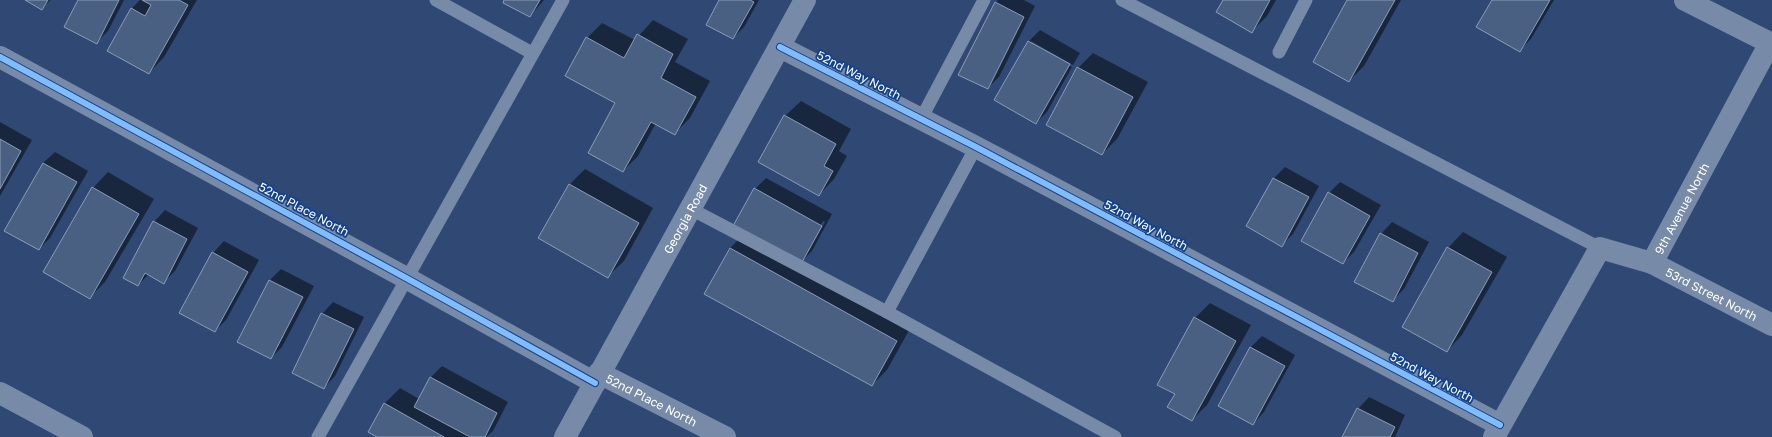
<svg xmlns="http://www.w3.org/2000/svg" width="1772" height="437" viewBox="0 0 1772 437" font-family="'Golos Text',sans-serif">
<style>
.shadow{fill:#0007;fill-rule:evenodd}
.building{fill:#4a6082;stroke:#8c9cb5}
.lines{fill:none;stroke-linecap:round;stroke-linejoin:round}
.service{stroke:#778aa7;stroke-width:13}
.minor{stroke:#778aa7;stroke-width:22}
.cycleway-casing{stroke:#124191;stroke-width:8}
.cycleway{stroke:#80bcff;stroke-width:6}
.labels{text-anchor:middle;dominant-baseline:central;stroke-width:3.5;stroke-linejoin:round;paint-order:stroke}
.street-label{font-size:12px;fill:#fff;stroke:#124191}
</style>
<rect width="100%" height="100%" fill="#2f4974"/>
<g class="shadow">
<polygon points="27,0 51,0 42,8"/>
<polygon points="79,0 124,0 108,31 97,42"/>
<polygon points="140,0 197,0 164,57 149,73 109,50 132,8"/>
<polygon points="505,0 544,0 530,16"/>
<polygon points="720,0 759,0 744,27 733,38"/>
<polygon points="998,0 1024,0 1035,6 999,77 988,88 995,3"/>
<polygon points="1224,0 1276,0 1267,16 1252,31"/>
<polygon points="1348,0 1401,0 1364,66 1349,81"/>
<polygon points="1493,0 1554,0 1531,39 1519,51"/>
<polygon points="653,20 688,39 675,62 710,81 690,118 675,133 656,123 638,156 623,171 616,103 587,38 602,23 635,40"/>
<polygon points="1040,30 1080,53 1073,65 1031,41 1031,44 1072,67 1047,112 1036,123 996,100 1029,41"/>
<polygon points="1093,53 1148,82 1117,139 1102,154 1078,68"/>
<polygon points="801,101 851,129 839,151 847,156 834,179 819,195 785,116"/>
<polygon points="0,122 32,140 0,196"/>
<polygon points="55,152 88,171 50,238 39,249 43,163"/>
<polygon points="1285,167 1319,186 1293,234 1281,246 1247,226 1274,178"/>
<polygon points="585,169 653,208 624,261 608,276 569,185"/>
<polygon points="108,172 154,199 105,282 90,297 93,188"/>
<path d="M766,178L832,214L812,251L800,263L912,325L887,370L872,385L730,248L746,232L755,189ZM823,221L825,222L809,250H807Z"/>
<polygon points="1340,182 1381,205 1354,252 1343,263 1329,193"/>
<polygon points="165,210 198,228 175,271 164,282 149,274 138,285 154,222"/>
<polygon points="1392,222 1429,242 1404,289 1393,300 1381,234"/>
<polygon points="1463,232 1507,257 1462,335 1447,351 1448,248"/>
<polygon points="224,241 259,260 226,320 215,331 213,253"/>
<polygon points="281,269 314,286 282,347 271,358 238,341 270,280"/>
<polygon points="333,302 364,317 335,376 324,388 322,314"/>
<polygon points="1210,303 1251,325 1207,405 1192,420 1176,394 1195,318"/>
<polygon points="1262,336 1295,355 1264,412 1253,424 1250,348"/>
<polygon points="442,366 508,402 493,431 486,437 379,437 384,404 400,388 419,399 431,377"/>
<polygon points="1369,397 1405,415 1395,437 1343,437 1358,409"/>
</g>
<g class="building">
<polygon points="25,0 48,0 42,10"/>
<polygon points="78,0 119,0 97,44 64,27"/>
<polygon points="142,0 179,0 188,5 149,74 107,51 131,8 145,16 151,5"/>
<polygon points="504,0 540,0 530,17 503,3"/>
<polygon points="719,0 750,0 754,2 733,39 706,25"/>
<polygon points="1223,0 1270,0 1252,33 1216,12"/>
<polygon points="1347,0 1395,0 1349,82 1313,62"/>
<polygon points="1492,0 1550,0 1520,52 1476,27"/>
<polygon points="995,2 1024,17 988,89 958,75"/>
<polygon points="637,34 673,54 661,78 696,97 675,135 651,122 623,172 588,153 615,103 565,76 586,37 624,58"/>
<polygon points="1028,41 1070,64 1036,124 994,100"/>
<polygon points="1077,67 1133,97 1102,155 1046,125"/>
<polygon points="784,115 836,144 824,166 833,171 819,196 758,162"/>
<polygon points="0,139 21,151 0,189"/>
<polygon points="43,163 77,182 39,250 4,231"/>
<polygon points="1273,178 1309,197 1282,247 1246,226"/>
<polygon points="569,184 639,223 608,278 538,238"/>
<polygon points="92,187 139,214 90,299 43,272"/>
<polygon points="754,188 822,226 801,264 733,226"/>
<polygon points="1328,192 1370,216 1343,264 1301,241"/>
<polygon points="153,221 187,239 164,284 145,273 138,286 123,278"/>
<polygon points="1380,233 1418,253 1393,302 1354,282"/>
<polygon points="1447,247 1492,272 1447,352 1402,327"/>
<polygon points="730,248 897,341 872,386 704,294"/>
<polygon points="212,252 248,272 215,332 179,313"/>
<polygon points="269,280 303,297 271,359 237,342"/>
<polygon points="321,313 354,329 324,389 292,373"/>
<polygon points="1194,317 1236,341 1192,421 1167,407 1175,394 1157,385"/>
<polygon points="1250,347 1285,366 1253,425 1218,406"/>
<polygon points="430,377 497,413 485,437 470,437 414,407"/>
<polygon points="384,403 444,437 377,437 368,432"/>
<polygon points="1357,408 1395,427 1390,437 1342,437"/>
</g>
<g class="lines">
<g class="service">
<polyline points="436,0 532,53"/>
<polyline points="1122,0 1600,248"/>
<polyline points="1279,52 1306,0"/>
<polyline points="921,119 984,0"/>
<polyline points="691,209 887,312 1115,437"/>
<polyline points="887,312 976,147"/>
<polyline points="318,437 563,0"/>
</g>
<g class="minor">
<polyline points="780,47 976,147 1500,425"/>
<polyline points="0,57 408,279 595,383"/>
<path id="s1" d="M1652,263L1770,43L1685,0"/>
<path id="s2" d="M599,373L725,437"/>
<polyline points="0,393 82,437"/>
<path id="s3" d="M565,437L805,0"/>
<path id="s4" d="M1494,437L1600,248L1652,263L1772,325"/>
</g>
<defs>
<g id="cycleway">
<polyline points="780,47 976,147 1500,425"/>
<polyline points="0,57 408,279 595,383"/>
</g>
</defs>
<use href="#cycleway" class="cycleway-casing"/>
<use href="#cycleway" class="cycleway"/>
</g>
<g class="labels">
<g class="street-label">
<text transform="translate(859 75) rotate(27)">52nd Way North</text>
<text transform="translate(304 209) rotate(28)">52nd Place North</text>
<text stroke="none"><textPath href="#s1" startOffset="62">9th Avenue North</textPath></text>
<text stroke="none"><textPath href="#s3" startOffset="249">Georgia Road</textPath></text>
<text transform="translate(1146 225) rotate(28)">52nd Way North</text>
<text stroke="none"><textPath href="#s4" startOffset="338">53rd Street North</textPath></text>
<text transform="translate(1432 377) rotate(28)">52nd Way North</text>
<text stroke="none"><textPath href="#s2" startOffset="59">52nd Place North</textPath></text>
</g>
</g>
</svg>
